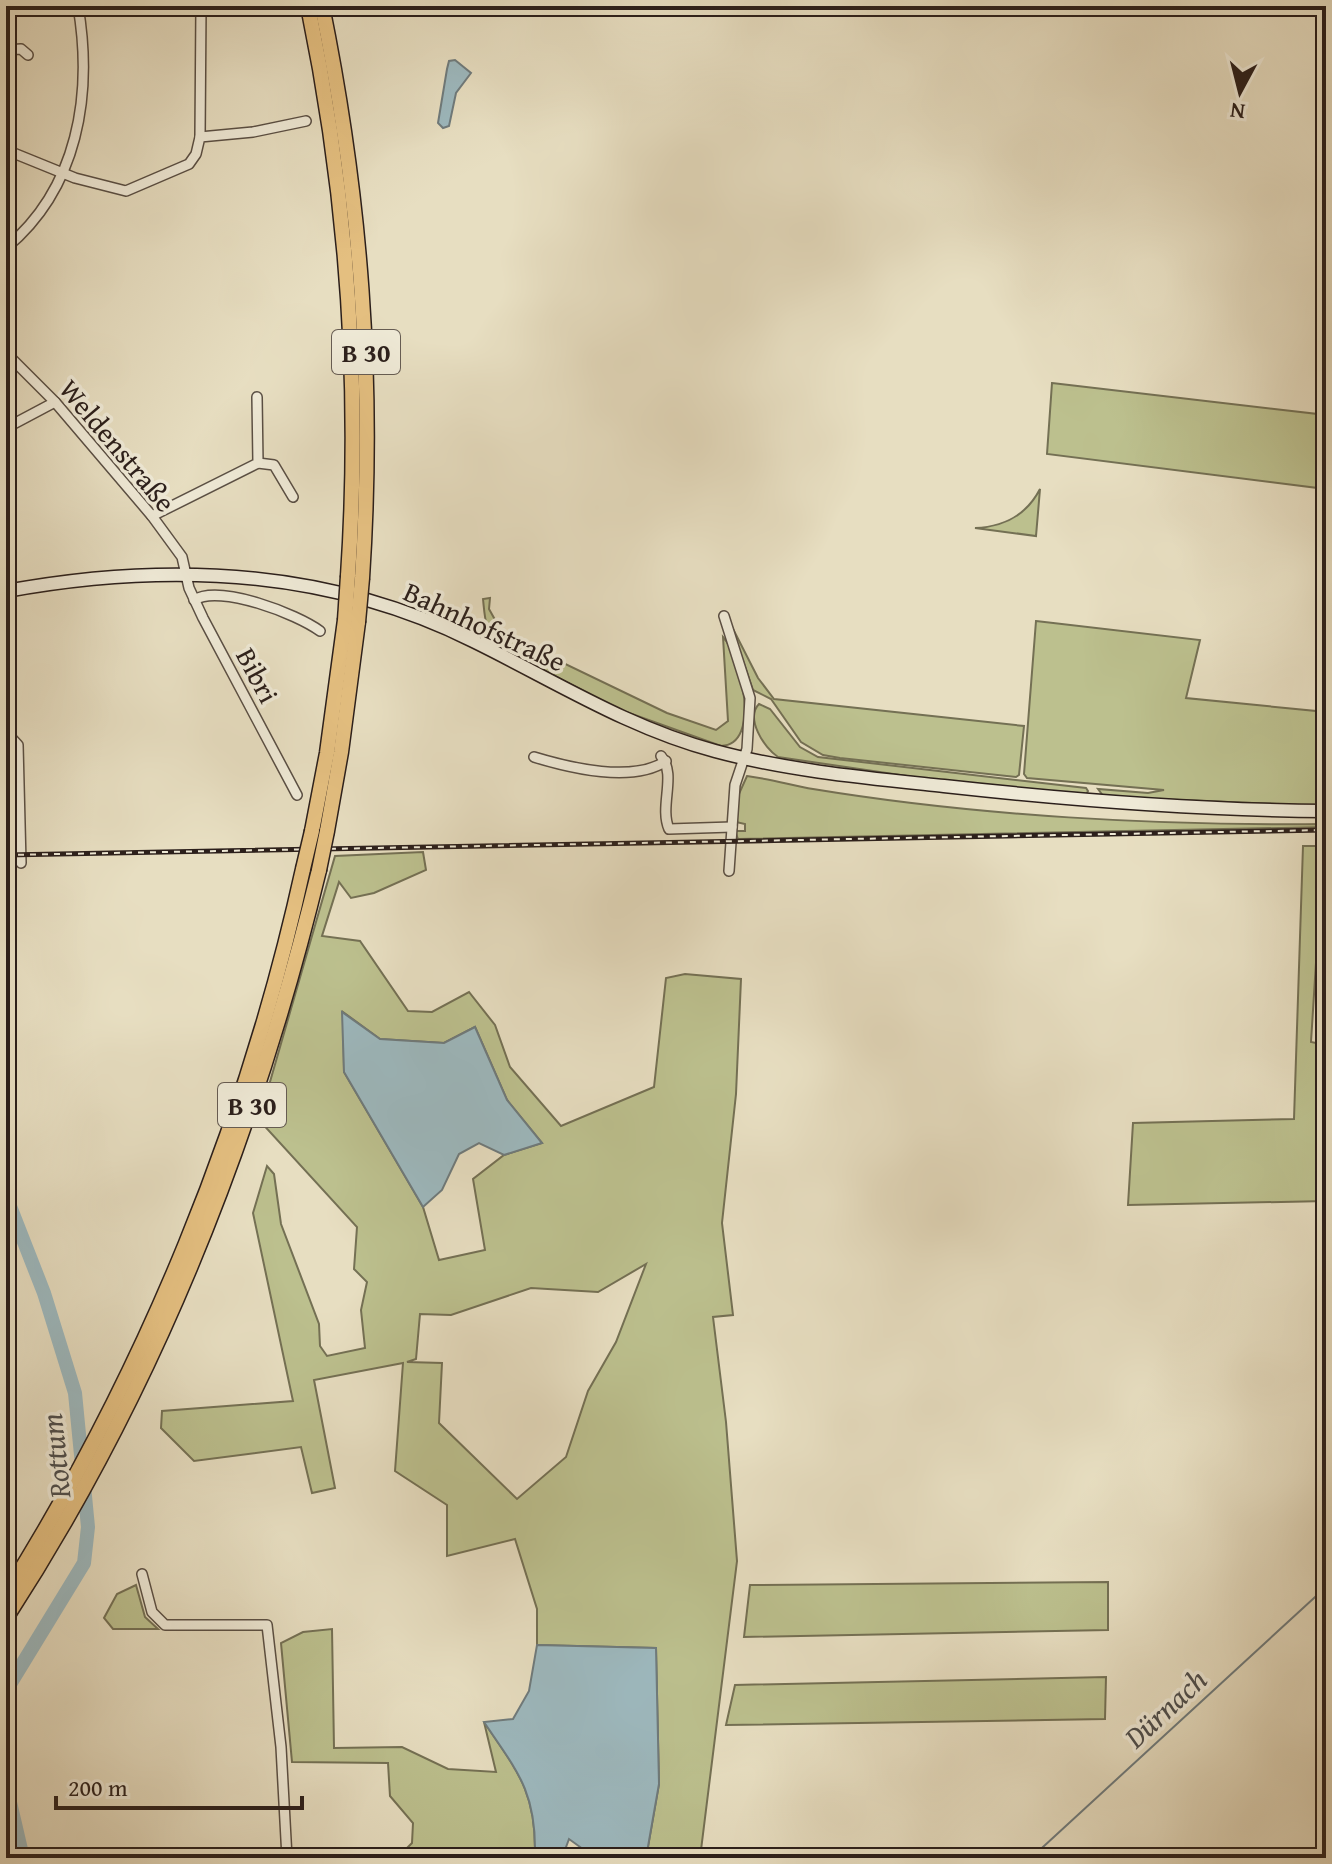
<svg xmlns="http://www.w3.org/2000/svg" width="1332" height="1864" viewBox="0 0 1332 1864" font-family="'Gentium Book Plus',serif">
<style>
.green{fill:#bcc08e;stroke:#747054;stroke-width:2;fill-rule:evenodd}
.water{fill:#9db9bf;stroke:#6f7b7d;stroke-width:2}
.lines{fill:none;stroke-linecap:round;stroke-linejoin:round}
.stream{stroke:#6f7b7d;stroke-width:2}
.river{stroke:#9db9bf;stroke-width:14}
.minor-casing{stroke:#5a4f44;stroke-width:12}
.secondary-casing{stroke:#2b1f1b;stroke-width:15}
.trunk-casing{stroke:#2b1f1b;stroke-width:17}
.minor{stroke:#efead7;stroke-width:9}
.secondary{stroke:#efead7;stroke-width:12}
.trunk{stroke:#e4bf80;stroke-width:14}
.rail-casing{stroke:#2b1f1b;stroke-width:5}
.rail{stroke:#efead7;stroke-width:2;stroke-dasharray:6;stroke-linecap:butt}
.trunk-bridge-casing{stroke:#2b1f1b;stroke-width:17;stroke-linecap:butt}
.trunk-bridge{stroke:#e4bf80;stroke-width:14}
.labels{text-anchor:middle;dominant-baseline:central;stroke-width:7;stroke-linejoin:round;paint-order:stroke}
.shield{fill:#efead7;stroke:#665c53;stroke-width:2}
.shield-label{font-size:26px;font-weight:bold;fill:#2b1f1b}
.street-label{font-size:28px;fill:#2b1f1b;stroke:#efead7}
.water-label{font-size:30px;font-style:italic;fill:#4d4d4c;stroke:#efead7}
</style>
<rect width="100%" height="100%" fill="#e7dec1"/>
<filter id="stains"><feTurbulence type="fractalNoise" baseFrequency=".0025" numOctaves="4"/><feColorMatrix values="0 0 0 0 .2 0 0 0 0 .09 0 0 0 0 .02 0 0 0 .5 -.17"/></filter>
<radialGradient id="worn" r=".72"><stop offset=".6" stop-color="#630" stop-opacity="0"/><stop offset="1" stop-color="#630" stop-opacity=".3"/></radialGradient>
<g class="green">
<polygon points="1052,383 1326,415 1326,489 1047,454"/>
<path d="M1040,489L1036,536L975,528C1004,527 1026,516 1040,489Z"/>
<path d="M490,598L489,609L503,634L667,713L716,730L728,721L723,637C741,656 762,745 721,746L618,709L501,648C485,635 485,618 483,599Z"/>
<polygon points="1036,621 1200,640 1186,698 1326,712 1326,806 1104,797 1098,789 1148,793 1164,790 1027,778 1024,774"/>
<polygon points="730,623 758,678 774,699 1024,726 1019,775 1016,777 840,758 823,755 801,742 771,699 753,690"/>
<path d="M759,704L770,709L800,747L818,757L1086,788L1088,791L1086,795L941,781L778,757C764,748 745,718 759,704Z"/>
<path d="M747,776C770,779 791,785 813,789C977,816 1160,826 1326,824V827L738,839L735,831H745V824L736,822L738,796Z"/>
<polygon points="1303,846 1326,846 1326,931 1318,931 1311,1042 1326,1045 1326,1201 1128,1205 1133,1123 1294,1119"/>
<path d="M423,852L426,870L374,893L351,898L339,882L322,936L360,941L408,1011L432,1012L469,992L495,1025L510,1067L561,1126L654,1087L666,978L685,974L741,979L736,1094L722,1223L733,1315L713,1317L726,1422L737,1561L700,1858H646L659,1784L656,1648L537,1645V1609L515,1539L447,1556V1505L395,1471L403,1363L314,1380L335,1488L312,1493L301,1447L194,1461L161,1428L162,1411L293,1401L253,1213L267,1166L274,1174L281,1224L319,1324L320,1346L327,1356L365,1348L361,1310L367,1282L354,1269L357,1227L259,1120L335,856ZM343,1012L380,1039L444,1043L475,1027L507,1100L542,1143L504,1155L473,1179L485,1250L439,1260L423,1207L344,1072ZM646,1264L616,1342L588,1391L566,1457L517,1499L439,1423L442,1363L407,1362L416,1359L420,1314L451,1315L531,1288L598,1292Z"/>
<polygon points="1108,1582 1108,1630 744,1637 750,1585"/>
<polygon points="136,1585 145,1617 158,1629 113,1629 104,1618 117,1594"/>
<path d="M332,1629L334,1748L402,1747L448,1769L496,1772L484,1722C517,1771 536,1791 535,1853L528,1858H397L412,1843L413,1823L390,1796L388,1763L292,1762L281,1643L303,1632Z"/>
<polygon points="1106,1677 1105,1719 726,1725 735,1685"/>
</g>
<g class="water">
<polygon points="455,60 471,73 456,93 449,126 443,128 438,123 447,69 449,61"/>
<polygon points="342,1012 380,1039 444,1043 475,1027 507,1100 542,1143 504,1155 479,1143 459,1154 442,1190 423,1207 344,1072"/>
<path d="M537,1645L656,1648L659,1784L646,1858H588L587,1852L569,1839L562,1858H528L535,1853C536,1791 517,1771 484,1722L513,1719L529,1691Z"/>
</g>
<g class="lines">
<polyline class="stream" points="1031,1858 1326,1587"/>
<g class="river">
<polyline points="6,1196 44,1293 75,1393 88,1527 84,1563 7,1689 6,1700"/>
<polyline points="6,1785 23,1858"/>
</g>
<defs>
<g id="minor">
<polyline points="6,50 21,49 28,55"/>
<polyline points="200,137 201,6"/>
<polyline points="6,150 75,178 126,191 189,164 196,154 200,137 253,132 306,121"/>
<path d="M6,248C78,188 93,95 78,6"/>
<polyline points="6,353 55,402 152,516 182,557 189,588 203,618 297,795"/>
<polyline points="6,428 55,402"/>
<polyline points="258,463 274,465 293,497"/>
<polyline points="152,516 258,463 257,397"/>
<path d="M194,600C220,584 297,614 320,631"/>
<polyline points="724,616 750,698 747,749 735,785 729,871"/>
<polyline points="6,732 18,745 21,863"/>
<path d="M661,756C677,775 659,806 669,829L732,827"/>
<path d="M534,757C570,768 633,783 666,761"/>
<polyline points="142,1574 152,1612 165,1625 267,1625 281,1747 287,1858"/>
</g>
<path id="secondary" d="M6,591C164,562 327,568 473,641C553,680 628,728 715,751C789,771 868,778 944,786C1071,800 1199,810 1326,811"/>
<g id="trunk">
<path d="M308,6C347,195 361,384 348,576"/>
<path d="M322,6C361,198 375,382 362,578"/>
<polyline points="312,831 327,753 345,620"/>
<polyline points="327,831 341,752 358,622"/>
<path d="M6,1594C145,1373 247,1124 303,869"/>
<path d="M6,1618C155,1389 255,1134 319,870"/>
</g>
</defs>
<use href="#minor" class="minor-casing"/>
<use href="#secondary" class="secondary-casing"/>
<use href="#trunk" class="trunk-casing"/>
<use href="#minor" class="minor"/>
<use href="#secondary" class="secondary"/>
<use href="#trunk" class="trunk"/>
<defs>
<polyline id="rail" points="6,855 1326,830"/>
</defs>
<use href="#rail" class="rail-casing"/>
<use href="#rail" class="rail"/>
<defs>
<g id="trunk-bridge">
<polyline points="345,620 348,576"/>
<polyline points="358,622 362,578"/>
<polyline points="303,869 312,831"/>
<polyline points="319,870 327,831"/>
</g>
</defs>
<use href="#trunk-bridge" class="trunk-bridge-casing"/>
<use href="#trunk-bridge" class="trunk-bridge"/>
</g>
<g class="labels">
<g class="shield">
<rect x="332" y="330" width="68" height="44" rx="6"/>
<rect x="218" y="1083" width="68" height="44" rx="6"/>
</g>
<g class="shield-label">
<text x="366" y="352">B 30</text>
<text x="252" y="1105">B 30</text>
</g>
<g class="street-label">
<text transform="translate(118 445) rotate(50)">Weldenstraße</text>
<text transform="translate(485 626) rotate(25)">Bahnhofstraße</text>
<text transform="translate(258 675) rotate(62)">Bibri</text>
</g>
<g class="water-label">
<text transform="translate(55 1456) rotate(-96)">Rottum</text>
<text transform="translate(1165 1708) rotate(-43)">Dürnach</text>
</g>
</g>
<rect width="1332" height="1864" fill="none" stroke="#e7dec1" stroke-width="32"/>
<rect x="8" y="8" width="1316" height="1848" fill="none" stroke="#2b1f1b" stroke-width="4"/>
<rect x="16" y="16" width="1300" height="1832" fill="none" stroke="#2b1f1b" stroke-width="2"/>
<g transform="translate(1240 92) rotate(187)" stroke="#efead7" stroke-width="6" paint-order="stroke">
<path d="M0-6L14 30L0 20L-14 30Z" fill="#2b1f1b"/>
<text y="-12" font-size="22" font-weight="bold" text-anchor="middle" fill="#2b1f1b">N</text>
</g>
<path d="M56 1796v12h246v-12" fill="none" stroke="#2b1f1b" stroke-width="4"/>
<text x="68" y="1796" font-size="24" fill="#2b1f1b" stroke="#efead7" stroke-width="6" paint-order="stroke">200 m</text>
<rect width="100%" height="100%" filter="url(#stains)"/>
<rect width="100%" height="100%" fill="url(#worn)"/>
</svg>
